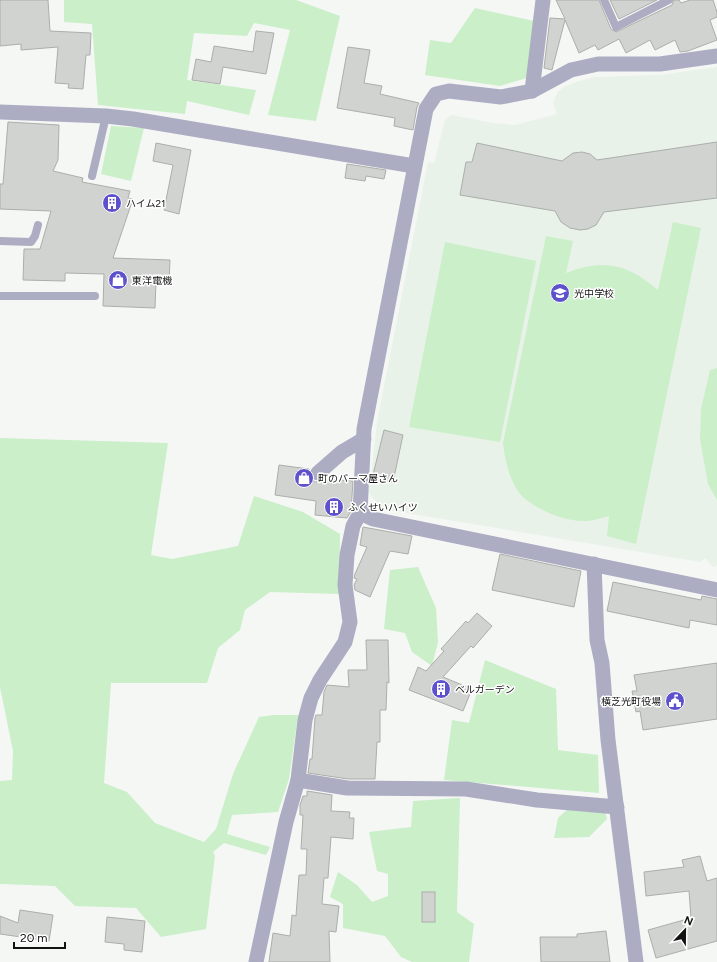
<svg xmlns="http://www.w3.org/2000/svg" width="717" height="962" viewBox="0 0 717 962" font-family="Figtree,'Noto Sans JP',sans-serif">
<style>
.built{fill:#e9f2e9}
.green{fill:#caefc9}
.building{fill:#d1d3d1;stroke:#abaeab}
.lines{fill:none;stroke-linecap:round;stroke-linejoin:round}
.service{stroke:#acadc3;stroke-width:8}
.minor{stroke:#acadc3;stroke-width:15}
.labels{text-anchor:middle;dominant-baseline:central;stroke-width:3;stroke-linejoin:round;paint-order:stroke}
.poi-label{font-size:10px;fill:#111211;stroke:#fff;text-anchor:start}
</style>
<rect width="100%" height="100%" fill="#f5f7f5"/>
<polygon class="built" points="717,67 717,565 713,567 705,558 700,562 382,509 369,493 377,422 428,162 434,163 445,120 448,117 452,115 492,123 515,125 557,114 553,102 558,92 563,87 579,81 594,77 659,75"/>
<g class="green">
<polygon points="64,0 296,0 340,16 316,121 268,115 290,30 254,23 247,36 194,33 187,80 256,90 249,115 187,101 185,114 98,105 92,24 64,22"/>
<polygon points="475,8 534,21 530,77 500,86 425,75 430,40 451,43"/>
<polygon points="111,126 144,128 131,181 101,174"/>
<path d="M673,222L701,228L636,544L607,536L609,516C601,518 593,521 585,521C566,522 537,510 523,497C510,484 505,461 503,443L546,236L573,241L566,273C603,258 628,264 658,290Z"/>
<polygon points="445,242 536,261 500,442 409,427"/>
<polygon points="717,368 717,500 708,484 700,439 701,409 710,370"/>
<polygon points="0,438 168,443 151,555 172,559 238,546 254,496 303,512 340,534 339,594 270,592 245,610 240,630 218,648 207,683 111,683 104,783 127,792 155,823 204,842 216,829 233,774 259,717 274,715 298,715 289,779 278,812 232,815 227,834 270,847 266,855 224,843 213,852 215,856 206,929 161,937 136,908 75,906 55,886 0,884 0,781 12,780 13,751 0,687"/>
<polygon points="418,567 436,608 438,642 432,666 412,652 405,633 384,629 390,570"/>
<polygon points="485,660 556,689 558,750 598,755 599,793 444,780 452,720 469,723"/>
<polygon points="460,798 457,912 474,924 469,962 412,962 401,957 385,936 343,928 343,904 330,897 338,872 357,885 372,902 388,896 388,874 377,871 369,832 411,827 413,801"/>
<polygon points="571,806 605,812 607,819 589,837 554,838 558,818"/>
</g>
<g class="building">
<polygon points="0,0 48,0 50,31 91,33 90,55 86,55 83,89 68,88 69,84 55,83 58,47 21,50 21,44 0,46"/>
<polygon points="556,0 599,0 611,29 616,32 672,5 674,0 679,0 681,3 690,0 713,0 717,12 717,17 710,20 717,40 688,51 680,52 675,40 655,50 650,40 626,53 619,39 598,50 595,45 579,53 565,20 552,70 544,68 550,18 565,19"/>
<polygon points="610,0 657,0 619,19"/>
<polygon points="256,31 274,33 266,74 223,67 220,84 192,80 196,59 211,62 214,46 253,52"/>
<polygon points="348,47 370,50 364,83 382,86 380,94 419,103 417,107 413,130 394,126 395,118 337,108"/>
<polygon points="8,122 59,125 58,160 53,171 83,178 82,182 130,191 128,198 133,199 113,258 170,260 169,282 156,282 155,308 103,306 104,274 65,273 65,281 23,280 24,249 40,249 51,211 0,209 0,184 3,184"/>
<polygon points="717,142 717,198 604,212 596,225 588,229 580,230 570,228 561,222 555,211 460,195 466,162 472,162 477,143 562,161 573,153 582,152 590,154 597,160"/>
<polygon points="156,143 191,150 179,214 164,210 173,165 153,161"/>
<polygon points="347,164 386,170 384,179 366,176 365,181 345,178"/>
<polygon points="384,430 403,435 393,482 372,479"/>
<polygon points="279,465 309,469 308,477 310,477 315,482 320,482 325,479 353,481 351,511 347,518 315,515 316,501 275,495"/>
<polygon points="363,527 412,536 408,554 390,551 370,597 355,590 354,585 357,579 354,578 355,574 367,547 360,545"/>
<polygon points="500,554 581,571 574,607 492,590"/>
<polygon points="613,582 701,600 702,596 717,599 717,625 690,620 689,628 607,611"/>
<polygon points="477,613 492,626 473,648 471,646 443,677 472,689 463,711 409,690 418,667 426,671 444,651 441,649 466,621 468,623"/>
<polygon points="366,640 388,640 389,683 387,682 386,710 380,710 380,742 377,742 375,779 348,779 308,773 310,759 312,759 315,718 316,715 322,715 324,692 327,685 349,687 348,670 367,670"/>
<polygon points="717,663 717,719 643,730 640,711 636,712 632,691 637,691 634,675"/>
<polygon points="307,791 332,795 331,811 350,812 349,818 354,818 353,839 331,837 328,878 324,878 322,904 339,906 336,932 329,931 330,962 269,962 273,933 290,936 292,915 296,916 299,875 306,875 307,849 301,849 303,815 300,815 300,805 303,796 307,796"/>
<polygon points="700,856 707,881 717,878 717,941 656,958 648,930 691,918 689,891 646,896 644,872 684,867 682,860"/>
<rect x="422" y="892" width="13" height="30"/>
<polygon points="20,910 53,915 49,941 0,934 0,916 18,923"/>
<polygon points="107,917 145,921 142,952 124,950 124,944 105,942"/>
<polygon points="606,931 610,962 541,962 540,937 577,937 577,934"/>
</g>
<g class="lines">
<g class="service">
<polyline points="604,0 616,27 669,0"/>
<polyline points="92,176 106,116"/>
<polyline points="0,241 31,242 35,236 38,225"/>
<polyline points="0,296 95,296"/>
</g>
<g class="minor">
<polyline points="532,91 543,0"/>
<polyline points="0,112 106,116 133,119 414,166"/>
<polyline points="318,473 342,452 364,439"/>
<polyline points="360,513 373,519 717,590"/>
<polyline points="594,564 597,640 602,663 608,740 636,962"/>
<polyline points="298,780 347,788 466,789 537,800 617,807"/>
<polyline points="256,962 286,822 298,780 305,720 311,698 320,680 345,642 350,622 345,585 347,555 353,526 360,513 364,429 426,109 436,94 449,91 501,97 532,91 571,70 598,64 660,64 717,56"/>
</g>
</g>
<defs>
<symbol id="building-disc" viewBox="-11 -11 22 22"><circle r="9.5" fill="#5d52cb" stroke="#fff"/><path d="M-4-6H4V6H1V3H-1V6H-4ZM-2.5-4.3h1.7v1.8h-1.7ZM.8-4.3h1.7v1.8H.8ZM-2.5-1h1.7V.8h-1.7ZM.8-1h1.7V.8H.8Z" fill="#fff"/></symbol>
<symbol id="shop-disc" viewBox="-11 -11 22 22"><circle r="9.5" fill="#5d52cb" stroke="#fff"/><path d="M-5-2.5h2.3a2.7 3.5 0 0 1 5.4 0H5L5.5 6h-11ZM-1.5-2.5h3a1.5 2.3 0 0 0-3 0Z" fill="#fff"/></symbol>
<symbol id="school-disc" viewBox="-11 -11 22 22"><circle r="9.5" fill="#5d52cb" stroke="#fff"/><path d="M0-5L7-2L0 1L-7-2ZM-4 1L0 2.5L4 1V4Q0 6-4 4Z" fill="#fff"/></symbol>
<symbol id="civic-disc" viewBox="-11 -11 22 22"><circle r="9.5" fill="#5d52cb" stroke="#fff"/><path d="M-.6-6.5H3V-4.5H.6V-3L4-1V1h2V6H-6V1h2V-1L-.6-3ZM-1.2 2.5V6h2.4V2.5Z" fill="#fff"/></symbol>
</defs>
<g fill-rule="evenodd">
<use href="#building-disc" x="101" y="192" width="22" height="22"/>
<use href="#shop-disc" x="107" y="269" width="22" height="22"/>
<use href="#school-disc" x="549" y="282" width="22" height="22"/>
<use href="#shop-disc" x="293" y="467" width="22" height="22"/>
<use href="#building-disc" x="323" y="496" width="22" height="22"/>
<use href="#building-disc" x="430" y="678" width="22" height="22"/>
<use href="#civic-disc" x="664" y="690" width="22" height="22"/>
</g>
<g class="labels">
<g class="poi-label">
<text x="126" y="203">ハイム21</text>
<text x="132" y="280">東洋電機</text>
<text x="574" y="293">光中学校</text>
<text x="318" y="478">町のパーマ屋さん</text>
<text x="348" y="507">ふくせいハイツ</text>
<text x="455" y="689">ベルガーデン</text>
<text x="661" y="701" text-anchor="end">横芝光町役場</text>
</g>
</g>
<g transform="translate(685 930) rotate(22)" stroke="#ffffff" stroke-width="3" paint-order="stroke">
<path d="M0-3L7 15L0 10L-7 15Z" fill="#111211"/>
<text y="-6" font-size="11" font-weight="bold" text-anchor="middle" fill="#111211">N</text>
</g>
<path d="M14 942v6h51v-6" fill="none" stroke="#111211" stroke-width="2"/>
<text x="20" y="942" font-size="12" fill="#111211" stroke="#ffffff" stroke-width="3" paint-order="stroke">20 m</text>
</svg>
